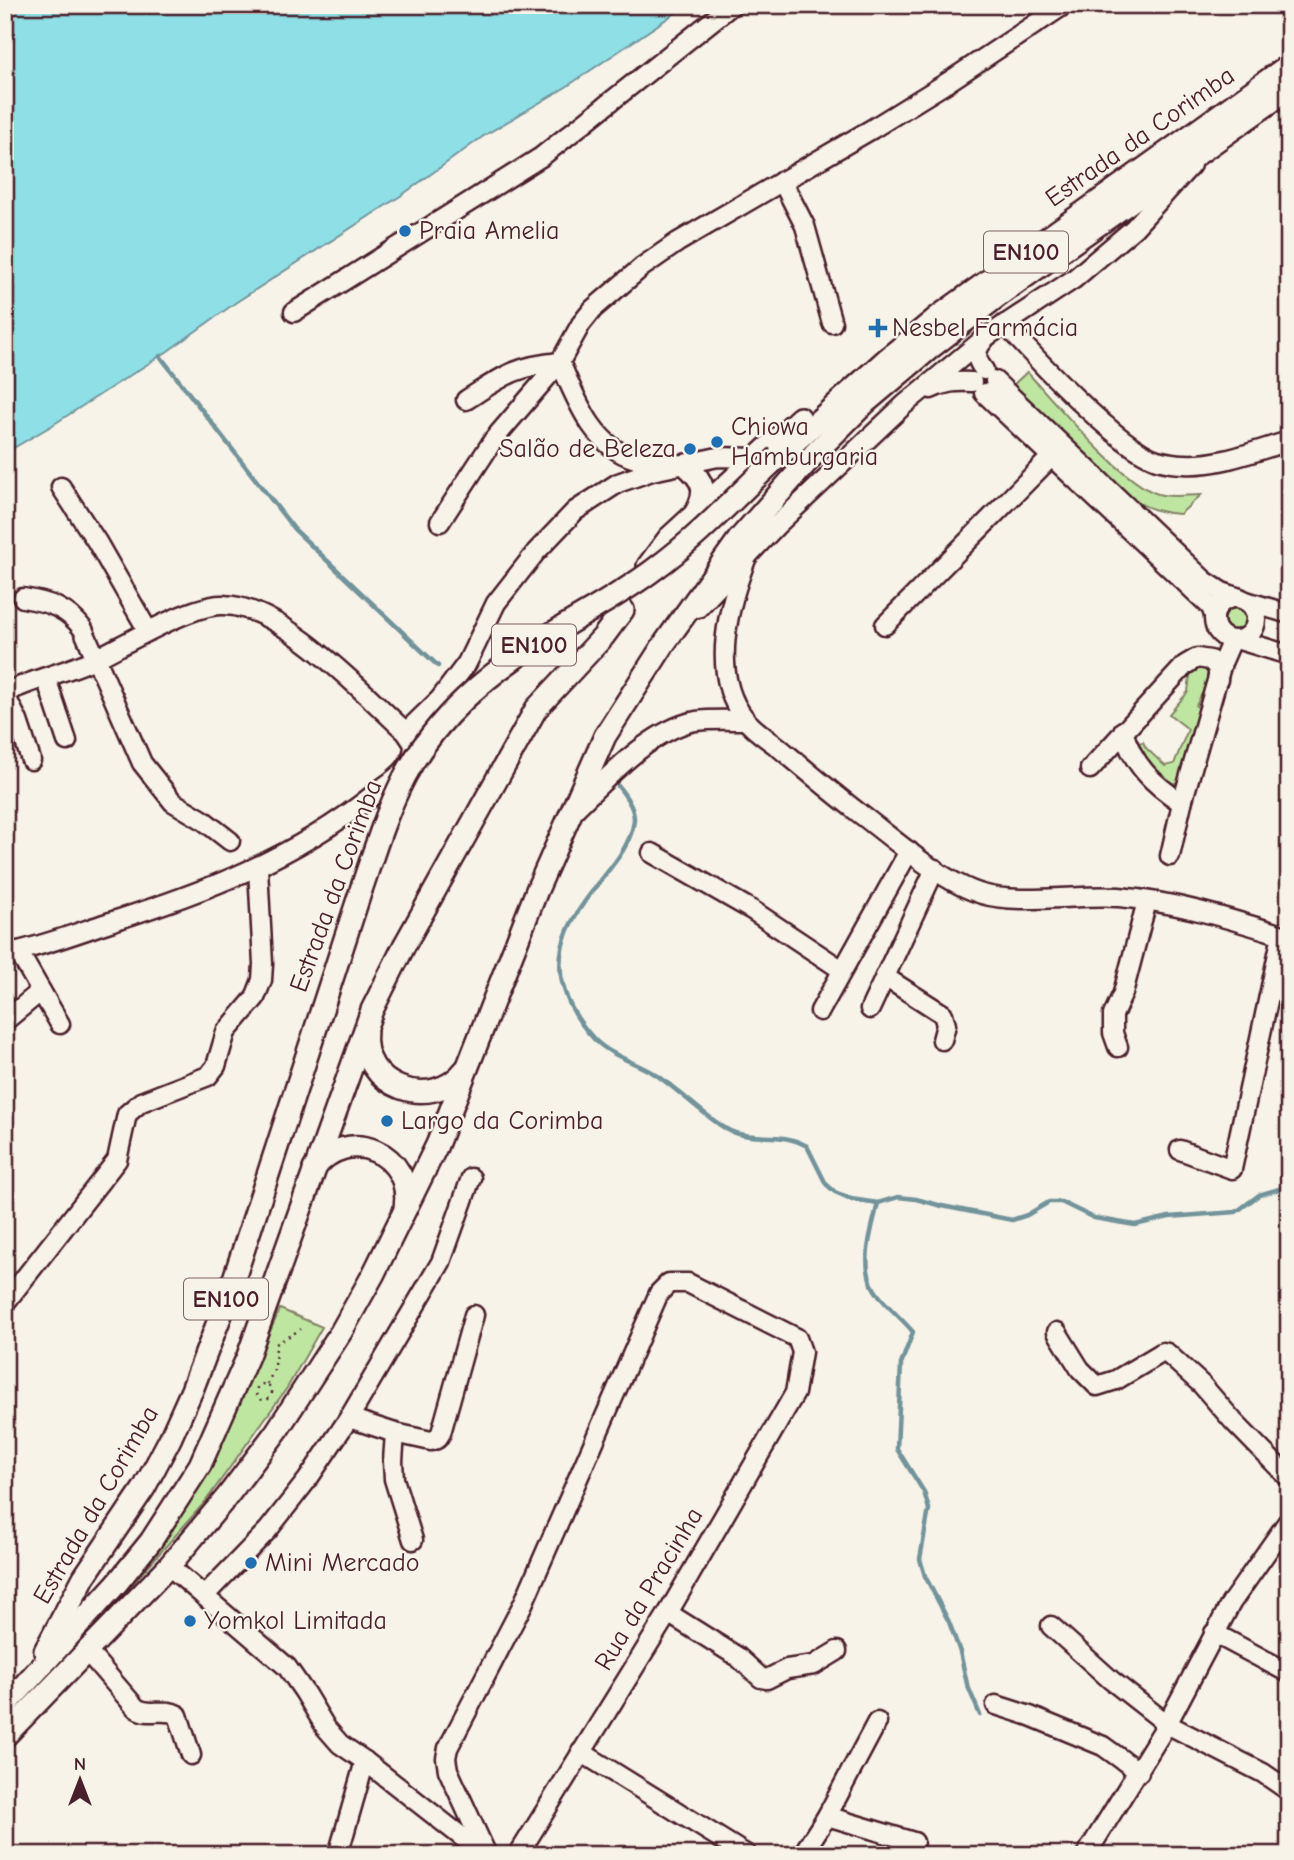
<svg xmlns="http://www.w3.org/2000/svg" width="1294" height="1860" viewBox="0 0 1294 1860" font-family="'Comic Neue',sans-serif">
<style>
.green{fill:#bee6a1;stroke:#848266;stroke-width:2}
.water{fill:#8ee0e6;stroke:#73939b;stroke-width:2}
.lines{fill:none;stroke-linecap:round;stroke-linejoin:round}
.stream{stroke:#73939b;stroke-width:4.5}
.minor-casing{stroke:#4a1f2b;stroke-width:23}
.major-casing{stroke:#4a1f2b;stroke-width:26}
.path{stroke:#4a1f2b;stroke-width:2.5;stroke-dasharray:2 5;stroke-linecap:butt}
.minor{stroke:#f7f3e8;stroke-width:18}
.major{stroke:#f7f3e8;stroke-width:21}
.major-bridge-casing{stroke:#4a1f2b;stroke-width:26;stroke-linecap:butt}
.major-bridge{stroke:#f7f3e8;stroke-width:21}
.poi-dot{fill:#1f6fb2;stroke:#f7f3e8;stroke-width:2.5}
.labels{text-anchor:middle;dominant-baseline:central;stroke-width:5;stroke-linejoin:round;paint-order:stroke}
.shield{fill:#f7f3e8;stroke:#7e5f64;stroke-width:2}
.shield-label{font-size:24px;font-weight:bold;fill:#4a1f2b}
.street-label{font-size:26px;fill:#4a1f2b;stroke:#f7f3e8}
.poi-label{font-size:26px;fill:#4a1f2b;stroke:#f7f3e8;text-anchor:start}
</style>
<rect width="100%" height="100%" fill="#f7f3e8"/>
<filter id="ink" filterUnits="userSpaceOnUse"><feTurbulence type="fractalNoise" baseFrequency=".0143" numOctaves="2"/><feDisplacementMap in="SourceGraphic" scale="14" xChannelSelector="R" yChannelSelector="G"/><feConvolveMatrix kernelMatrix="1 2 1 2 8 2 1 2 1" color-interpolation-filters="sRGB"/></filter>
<g filter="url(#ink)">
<g class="green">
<path d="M1027,372C1054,401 1123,484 1158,494C1171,498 1187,495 1201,495L1180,514C1159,513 1142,507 1125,494L1012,386Z"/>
<circle cx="1234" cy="618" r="14"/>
<path d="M1198,668L1205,669L1210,674C1208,686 1201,693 1196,706L1202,709L1181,780L1171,785L1144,761L1139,743L1143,742L1146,748L1165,766L1174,764L1188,729L1169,714L1188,692L1190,675Z"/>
<polygon points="280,1309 322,1327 287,1388 205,1502 66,1659 153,1555 223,1436"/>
</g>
<polygon class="water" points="5,5 687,5 566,87 485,135 402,195 238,301 168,351 51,426 5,453"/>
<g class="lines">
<g class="stream">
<polyline points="160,356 294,529 438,666"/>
<path d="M618,786C625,795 634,807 634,819C633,835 624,850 615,862C586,901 548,937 564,989C569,1007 582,1026 594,1039C612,1057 638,1063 658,1076C676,1088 718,1128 735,1133C762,1141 780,1131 807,1146L826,1184L835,1192L851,1199L878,1203L898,1197L916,1199L942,1206L1012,1220L1027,1215L1049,1202H1061L1094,1218L1135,1225L1169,1217L1236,1212L1259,1195L1289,1186"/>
<path d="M878,1203C872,1229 859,1265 875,1290C885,1306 901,1317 913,1332L901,1364L897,1449L924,1492L929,1509L920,1559L925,1576L949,1622L960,1652L967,1684L980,1715"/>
</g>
<defs>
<g id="minor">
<polyline points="782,181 805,226 832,323"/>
<polyline points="294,312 541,157 732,5"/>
<path d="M1005,324C1034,357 1118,447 1157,460C1165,462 1176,464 1184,464C1219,466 1255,451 1289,441"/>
<path d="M984,370C975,359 975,350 984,340"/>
<polyline points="995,381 1205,581 1222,592 1240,598"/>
<path d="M931,389C945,382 956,381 972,382"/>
<polyline points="984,393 1211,607 1214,615"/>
<path d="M466,400C502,377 515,366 560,362"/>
<path d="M686,465C670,463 651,463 636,459C593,447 576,399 560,362L581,324L593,309L642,267L678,242L872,129L948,82L1064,5"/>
<polyline points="61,487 97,542 148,631"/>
<path d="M763,518C739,572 701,665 745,719C754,731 770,740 782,750C807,771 833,793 859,813C894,839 941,882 982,894C1018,905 1080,894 1119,897C1178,902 1233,920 1289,937"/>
<polyline points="440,522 494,439 560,362"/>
<circle cx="1235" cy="619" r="21"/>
<path d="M23,598C49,602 67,608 83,629L142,763L173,802L203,820L230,841"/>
<polyline points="1246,601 1289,614"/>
<polyline points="698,608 776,526 904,405 986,337 1074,279 1134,228 1191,165"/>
<polyline points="885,625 1060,448"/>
<polyline points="1239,640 1289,655"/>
<polyline points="46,678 67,741"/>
<path d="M5,693C35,678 69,672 99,657C129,642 189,606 221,605C280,603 363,693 406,732L414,744C414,770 392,780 373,795C293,859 204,892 107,923C74,934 40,947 5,954"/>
<polyline points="5,695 18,721 31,760"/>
<path d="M1123,731C1133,765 1153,784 1182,803"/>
<polyline points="406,732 440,699 467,663 496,603 536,552 575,511 618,483 652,471 718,457 755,458"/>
<polyline points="1090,769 1185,665 1197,658 1210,660 1218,668 1218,680"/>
<path d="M573,811C605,780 651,729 696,721C712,719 729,720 745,720"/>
<polyline points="652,853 752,910 842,970"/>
<polyline points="1170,856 1182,803 1222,663 1232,640"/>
<polyline points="18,951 60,1024"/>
<polyline points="885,977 943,1014 946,1025 942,1040"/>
<polyline points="870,1009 935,869"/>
<polyline points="820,1011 909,851"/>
<polyline points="5,1021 41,991"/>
<polyline points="1118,1047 1113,1033 1113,1015 1123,993 1147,901"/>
<polyline points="1180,1150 1232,1169 1282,935"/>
<polyline points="5,1303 117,1160 127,1114 141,1102 208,1076 216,1066 226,1032 255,998 262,980 263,964 258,868"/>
<polyline points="1057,1332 1080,1369 1097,1386 1116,1380 1163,1352 1167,1353 1202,1385 1234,1422 1289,1478"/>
<polyline points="349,1418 395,1433 431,1441 437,1439 441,1433 474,1315"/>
<polyline points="395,1433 393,1461 394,1479 413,1540"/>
<polyline points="169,1566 287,1667 305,1693 326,1728 340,1744 365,1761 485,1855"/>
<polyline points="204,1596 268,1530 308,1479 349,1418 441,1262 471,1178"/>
<polyline points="668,1613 738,1657 761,1678 767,1679 787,1669 814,1665 837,1651"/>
<polyline points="1051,1626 1111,1680 1167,1724 1263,1773 1289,1791"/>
<polyline points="1214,1633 1289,1673"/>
<path d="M86,1650L136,1708C149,1717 164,1707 178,1715L191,1755"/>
<polyline points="996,1705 1030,1716 1103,1746 1139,1772"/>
<polyline points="581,1752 747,1855"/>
<polyline points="827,1816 914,1842"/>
<polyline points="338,1855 365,1761"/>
<polyline points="487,1855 448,1770 446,1758 448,1748 523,1604 659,1293 669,1283 688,1283 797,1338 802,1352 795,1393 668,1613 518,1855"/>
<polyline points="802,1855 827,1816 877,1722"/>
<polyline points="1086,1855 1167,1724 1231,1603 1289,1520"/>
</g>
<g id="major">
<polyline points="778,457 888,358 939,316 1289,65"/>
<path d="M686,465C704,481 708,491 695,514"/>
<polyline points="648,566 669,538 800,418"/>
<path d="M366,1031C359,1087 432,1113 465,1070"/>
<path d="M314,1169C347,1124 414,1153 405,1208"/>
<polyline points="45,1651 84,1577 144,1488 170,1439 192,1390 230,1291 361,890"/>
<polyline points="5,1706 117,1583 151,1541 200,1465 248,1356 372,1010 404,946 536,709 603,637 623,610"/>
<polyline points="5,1736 169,1566 226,1498 276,1432 341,1332 373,1275 437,1145 537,890 605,736 664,644 739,539 815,453 865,403 929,349 998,296 1289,89"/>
</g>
</defs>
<use href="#minor" class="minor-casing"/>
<use href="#major" class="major-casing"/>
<g class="path">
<circle cx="264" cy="1392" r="8"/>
<polyline points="267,1384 275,1368 276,1344 301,1329"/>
</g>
<use href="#minor" class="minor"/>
<use href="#major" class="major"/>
<defs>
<path id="major-bridge" d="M361,890C374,852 386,812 405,776C436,717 488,674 543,639C581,615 621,595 656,568C700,536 738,494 778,457"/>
</defs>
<use href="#major-bridge" class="major-bridge-casing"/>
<use href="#major-bridge" class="major-bridge"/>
</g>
</g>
<g class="poi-dot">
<circle cx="405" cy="231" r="7"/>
<path d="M874.5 317.5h7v7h7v7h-7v7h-7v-7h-7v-7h7z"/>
<circle cx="717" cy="442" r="7"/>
<circle cx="690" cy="449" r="7"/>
<circle cx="387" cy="1121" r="7"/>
<circle cx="251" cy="1563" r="7"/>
<circle cx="190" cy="1621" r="7"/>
</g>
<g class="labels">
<g class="shield">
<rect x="984" y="231.5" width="84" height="41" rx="5"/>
<rect x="492" y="624.5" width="84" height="41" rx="5"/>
<rect x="184" y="1278.5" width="84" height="41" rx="5"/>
</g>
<g class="shield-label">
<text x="1026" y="252">EN100</text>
<text x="534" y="645">EN100</text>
<text x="226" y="1299">EN100</text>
</g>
<g class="street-label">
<text transform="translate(1140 137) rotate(-35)">Estrada da Corimba</text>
<text transform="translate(336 886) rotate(-70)">Estrada da Corimba</text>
<text transform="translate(96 1505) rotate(-60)">Estrada da Corimba</text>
<text transform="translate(649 1589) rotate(-59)">Rua da Pracinha</text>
</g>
<g class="poi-label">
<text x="419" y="231">Praia Amelia</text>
<text x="892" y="328">Nesbel Farmácia</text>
<text x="731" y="427">Chiowa<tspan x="731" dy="30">Hamburgaria</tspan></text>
<text x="676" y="449" text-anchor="end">Salão de Beleza</text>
<text x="401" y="1121">Largo da Corimba</text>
<text x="265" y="1563">Mini Mercado</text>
<text x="204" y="1621">Yomkol Limitada</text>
</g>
</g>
<rect width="1294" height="1860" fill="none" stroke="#f7f3e8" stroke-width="28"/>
<rect x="14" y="14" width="1266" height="1832" fill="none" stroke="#4a1f2b" stroke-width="2.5" filter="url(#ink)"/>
<g transform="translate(80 1780)" stroke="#f7f3e8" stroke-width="5" paint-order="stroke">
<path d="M0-5L12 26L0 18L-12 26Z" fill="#4a1f2b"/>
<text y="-10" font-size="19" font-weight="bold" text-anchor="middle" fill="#4a1f2b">N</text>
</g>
</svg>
